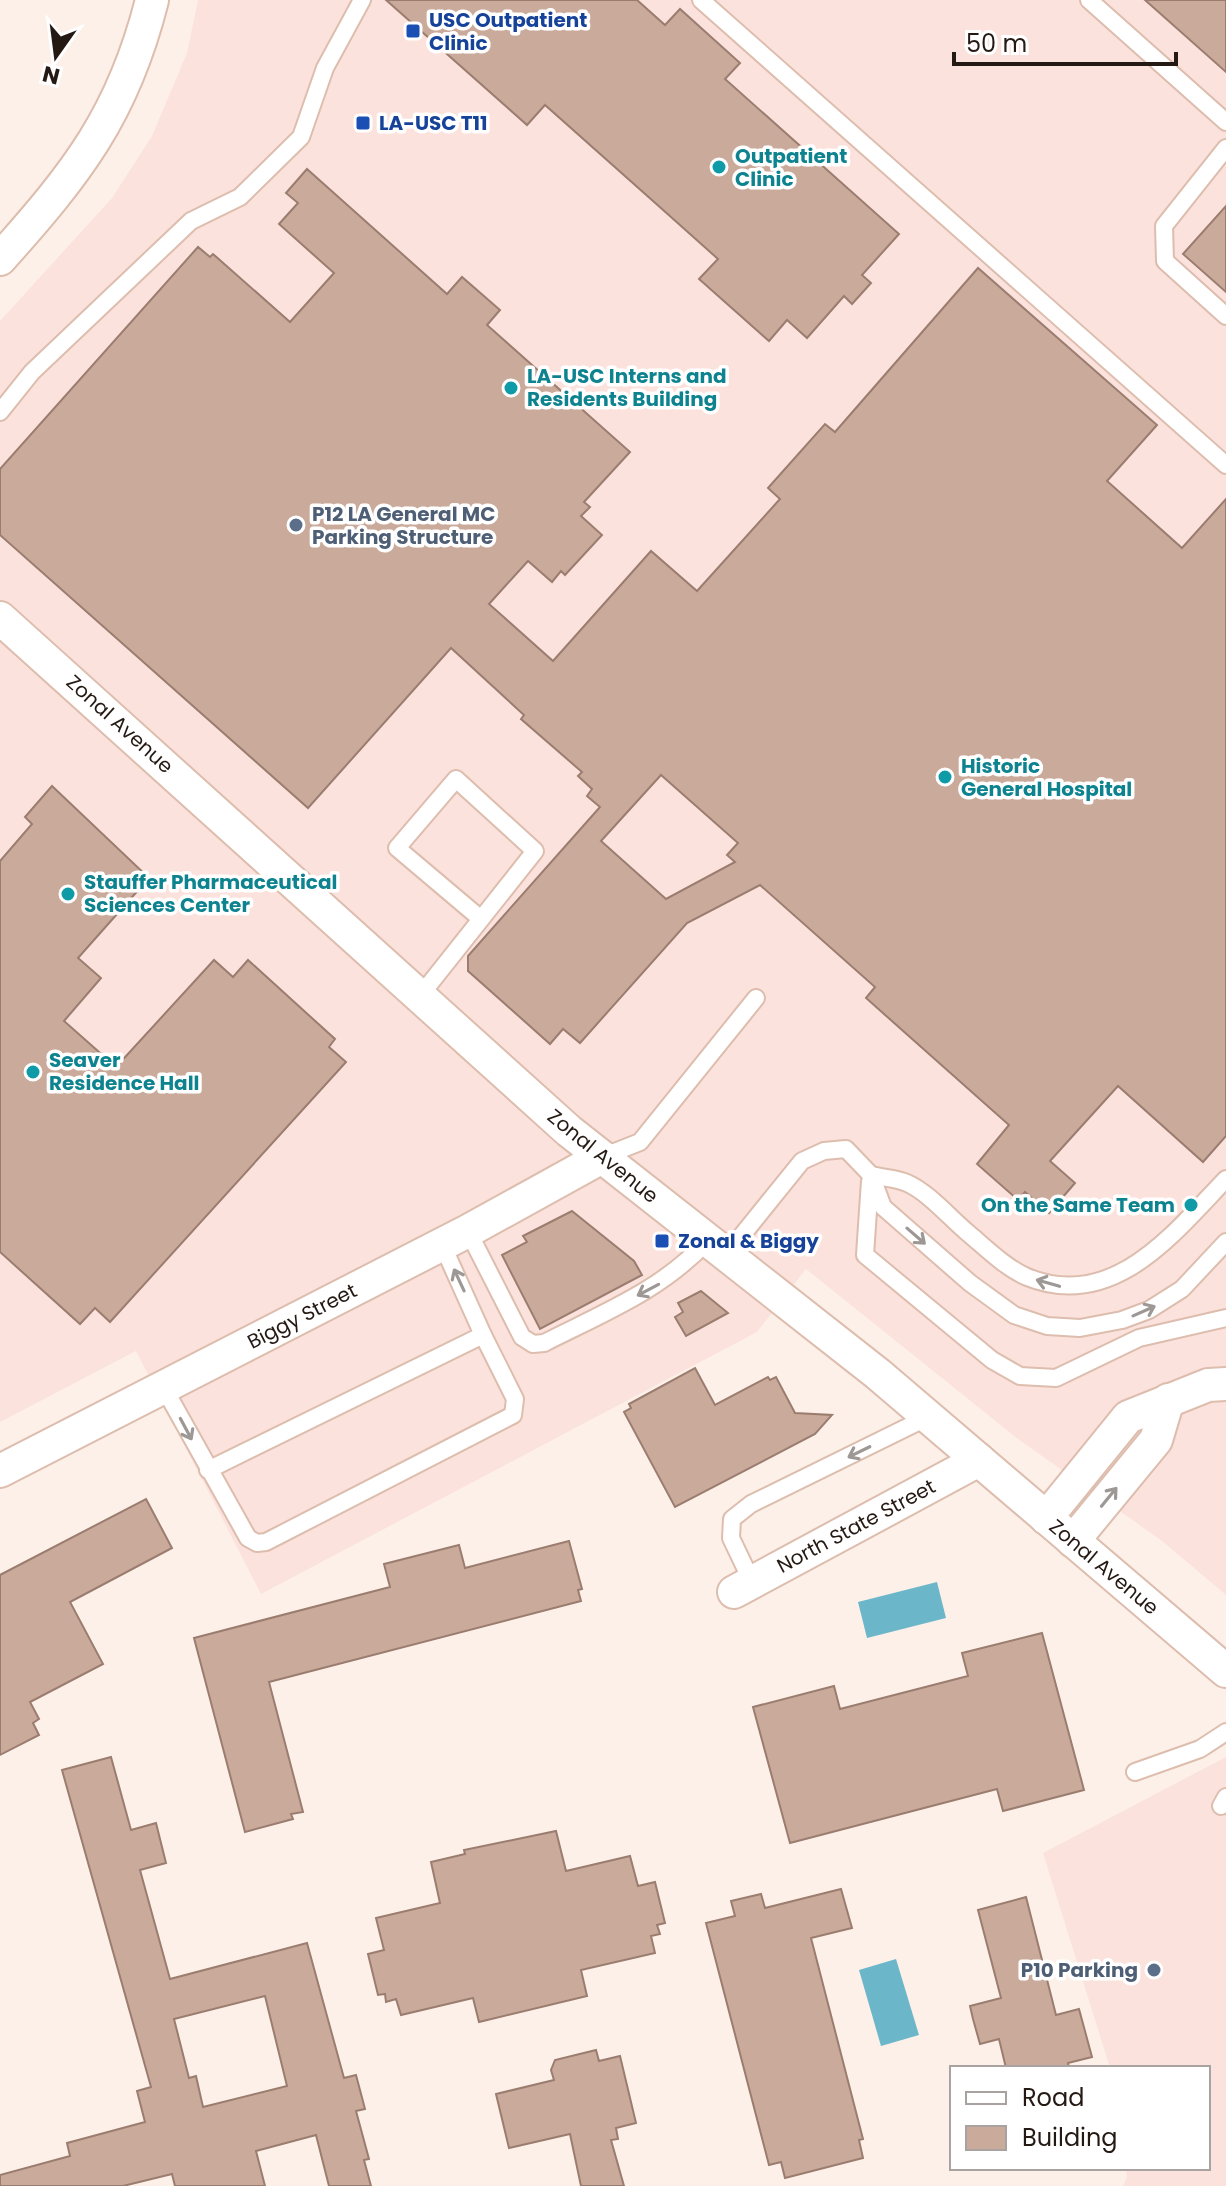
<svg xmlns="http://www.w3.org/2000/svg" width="1226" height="2186" viewBox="0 0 1226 2186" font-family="Poppins,sans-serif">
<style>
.education{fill:#fce2dd}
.water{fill:#6bb6c9}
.building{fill:#caaa9b;stroke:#9b7d6f;stroke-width:2;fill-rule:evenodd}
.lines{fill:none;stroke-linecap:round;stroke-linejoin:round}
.service-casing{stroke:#ddbdad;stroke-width:20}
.minor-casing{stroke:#ddbdad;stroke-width:36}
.service{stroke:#fff;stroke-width:16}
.minor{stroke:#fff;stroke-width:32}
.oneway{stroke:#9d9895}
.transit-dot{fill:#1a4fb4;stroke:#fff;stroke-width:3}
.culture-dot{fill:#0f9aa8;stroke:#fff;stroke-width:3}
.service-dot{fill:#5c6f8a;stroke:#fff;stroke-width:3}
.labels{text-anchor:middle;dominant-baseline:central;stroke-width:7;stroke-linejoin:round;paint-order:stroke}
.transit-label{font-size:20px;font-weight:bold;fill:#164399;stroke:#fff;text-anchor:start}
.culture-label{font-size:20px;font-weight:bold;fill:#0d838f;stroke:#fff;text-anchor:start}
.service-label{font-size:20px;font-weight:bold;fill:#4e5e75;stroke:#fff;text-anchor:start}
.street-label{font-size:20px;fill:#251914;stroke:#fff}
</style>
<rect width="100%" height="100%" fill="#fdf0e9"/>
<g class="education">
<polygon points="198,0 1226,0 1226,1595 1162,1541 1018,1439 806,1269 757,1332 261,1594 136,1351 0,1422 0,321 112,198 152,136 187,53"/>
<polygon points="1226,1757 1226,2186 1123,2186 1127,2177 1126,2168 1208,2168 1208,2068 1110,2068 1043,1853"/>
</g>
<g class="water">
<polygon points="937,1582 946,1618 867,1638 858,1602"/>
<polygon points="896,1959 919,2035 881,2046 859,1970"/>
</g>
<g class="building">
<polygon points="386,0 637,0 665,25 680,9 740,63 725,79 899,234 862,275 871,283 852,304 844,296 807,338 787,320 769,341 699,279 718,259 662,209 545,105 527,125"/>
<polygon points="1145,0 1226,0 1226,72"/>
<path d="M307,169L447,294L462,277L500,310L487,325L630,452L584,502L590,507L581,516L602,535L565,575L561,571L552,582L528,561L489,604L553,661L651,551L697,591L780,499L768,488L825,424L835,432L978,268L1157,425L1107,481L1182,548L1226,499V1136L1203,1162L1118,1086L1050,1161L1075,1183L1049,1213L1025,1192L1018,1200L977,1164L1009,1125L866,998L875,987L760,885L687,923L580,1043L563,1029L550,1044L468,971V956L600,807L587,796L592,789L578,776L582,772L521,719L524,715L451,648L308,808L0,535V469L198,247L210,257L213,254L290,322L334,273L279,224L298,203L286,193ZM661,775L738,843L727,855L735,862L666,899L601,841Z"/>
<polygon points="1226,206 1226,292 1183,254"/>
<polygon points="52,786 149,878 78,958 101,978 64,1021 116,1067 214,960 233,977 248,960 335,1039 329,1047 346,1062 110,1322 95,1308 80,1324 0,1252 0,861 32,824 25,817"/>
<polygon points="572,1211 634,1261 642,1275 540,1329 502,1255 527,1242 523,1236"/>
<polygon points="701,1291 728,1313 686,1336 675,1317 683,1312 678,1303"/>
<polygon points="695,1368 715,1405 768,1377 770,1380 776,1377 795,1413 832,1415 815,1434 675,1507 624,1412 631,1408 629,1404"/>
<polygon points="146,1499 172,1548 70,1602 103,1664 30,1702 39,1719 33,1723 39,1735 0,1755 0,1575"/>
<polygon points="569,1541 582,1589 578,1590 581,1601 269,1682 303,1812 291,1814 293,1819 245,1832 194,1638 390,1587 384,1564 459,1545 465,1568"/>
<polygon points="1042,1633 1084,1790 1003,1811 997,1789 790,1843 753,1707 834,1686 840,1709 968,1676 962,1653"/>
<path d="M111,1757L131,1830L156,1823L166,1863L140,1870L170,1979L307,1943L344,2078L356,2075L365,2109L356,2111L369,2159L364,2160L371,2186H329L316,2135L256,2151L265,2186H175L172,2174L123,2186H0V2175L70,2156L67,2143L145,2122L137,2091L151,2087L62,1770ZM265,1996L287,2086L203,2107L196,2076L189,2078L174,2019Z"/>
<polygon points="556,1831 566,1871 630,1856 638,1886 655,1882 665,1923 657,1925 660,1934 651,1936 655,1953 581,1970 587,1996 479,2022 473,1998 401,2015 396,1999 386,2002 385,1994 378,1995 368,1954 384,1950 376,1918 440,1903 431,1862 465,1854 464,1850"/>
<polygon points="841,1889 852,1928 811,1938 863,2139 859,2140 863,2158 785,2178 781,2162 769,2165 706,1923 735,1916 731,1901 761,1894 765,1908"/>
<polygon points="1026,1897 1056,2015 1079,2009 1092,2057 1068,2063 1069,2068 1006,2068 999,2039 980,2044 973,2019 970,2006 1001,1998 978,1910"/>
<polygon points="596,2050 599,2061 620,2056 636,2123 616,2128 618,2139 611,2140 624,2186 581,2186 570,2134 509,2148 496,2094 554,2080 551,2070 555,2060"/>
</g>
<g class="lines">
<defs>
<g id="service">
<polyline points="701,0 1226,465"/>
<polyline points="1089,0 1226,122"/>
<polyline points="1226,148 1164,226 1165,261 1226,316"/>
<polyline points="0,412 32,372 191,221 240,197 301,137 325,68 362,0"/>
<polyline points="420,996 535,851 456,779 397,848 481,919"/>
<polyline points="602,1157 640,1142 756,998"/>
<path d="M871,1175C882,1178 896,1178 907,1183C928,1192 950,1218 968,1233C986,1248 1006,1268 1027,1277C1113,1312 1173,1234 1226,1179"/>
<polyline points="870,1181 865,1255 992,1360 1020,1376 1056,1378 1139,1338 1226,1318"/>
<path d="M468,1231L522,1337L533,1344L544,1343C603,1313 662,1290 707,1241"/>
<polyline points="726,1255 802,1161 824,1151 846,1149 871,1175 883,1207 970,1283 1014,1315 1047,1326 1080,1328 1122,1320 1149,1310 1182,1289 1226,1242"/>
<polyline points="164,1388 248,1538 257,1543 266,1542 513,1415 515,1399 483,1335"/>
<polyline points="208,1470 483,1335 442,1244"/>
<polyline points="752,1582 731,1538 732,1519 751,1504 928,1417"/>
<polyline points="1135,1772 1200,1749 1226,1732"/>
<polyline points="1221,1806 1226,1797"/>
</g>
<g id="minor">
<path d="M0,259C77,173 123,115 152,0"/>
<polyline points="0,618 569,1131 878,1374 1226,1671"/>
<polyline points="0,1471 468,1231 602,1157"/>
<polyline points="1046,1518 1128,1417 1208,1385 1226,1384"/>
<polyline points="1073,1541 1156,1440 1168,1400"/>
<polyline points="734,1592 979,1460"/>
</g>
</defs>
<use href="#service" class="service-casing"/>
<use href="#minor" class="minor-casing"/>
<use href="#service" class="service"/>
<use href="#minor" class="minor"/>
</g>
<defs><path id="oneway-shaft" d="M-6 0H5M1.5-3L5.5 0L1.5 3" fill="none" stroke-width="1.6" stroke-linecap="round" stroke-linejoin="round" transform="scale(2)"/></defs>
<g class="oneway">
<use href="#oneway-shaft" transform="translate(916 1236) rotate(41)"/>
<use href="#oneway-shaft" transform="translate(459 1280) rotate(-115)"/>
<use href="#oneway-shaft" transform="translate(1048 1283) rotate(-164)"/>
<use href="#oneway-shaft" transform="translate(648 1290) rotate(152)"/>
<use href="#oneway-shaft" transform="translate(1144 1311) rotate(-24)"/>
<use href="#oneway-shaft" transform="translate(186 1429) rotate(62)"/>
<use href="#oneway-shaft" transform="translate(859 1452) rotate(154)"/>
<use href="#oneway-shaft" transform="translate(1109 1497) rotate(-51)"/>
</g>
<g class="transit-dot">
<rect x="405" y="23" width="16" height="16" rx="4"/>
<rect x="355" y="115" width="16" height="16" rx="4"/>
<rect x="654" y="1233" width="16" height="16" rx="4"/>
</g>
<g class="culture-dot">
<circle cx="719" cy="167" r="8"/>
<circle cx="511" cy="388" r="8"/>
<circle cx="945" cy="777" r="8"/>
<circle cx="68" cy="894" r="8"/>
<circle cx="33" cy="1072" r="8"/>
<circle cx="1191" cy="1205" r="8"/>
</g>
<g class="service-dot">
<circle cx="296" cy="525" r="8"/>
<circle cx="1154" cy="1970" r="8"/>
</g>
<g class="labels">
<g class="transit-label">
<text x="429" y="20">USC Outpatient<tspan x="429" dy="23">Clinic</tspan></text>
<text x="379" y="123">LA-USC T11</text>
<text x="678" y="1241">Zonal &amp; Biggy</text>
</g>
<g class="culture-label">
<text x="735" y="156">Outpatient<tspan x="735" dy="23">Clinic</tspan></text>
<text x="527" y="376">LA-USC Interns and<tspan x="527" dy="23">Residents Building</tspan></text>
<text x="961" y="766">Historic<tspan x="961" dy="23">General Hospital</tspan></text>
<text x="84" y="882">Stauffer Pharmaceutical<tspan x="84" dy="23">Sciences Center</tspan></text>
<text x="49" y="1060">Seaver<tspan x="49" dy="23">Residence Hall</tspan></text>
<text x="1175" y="1205" text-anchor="end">On the Same Team</text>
</g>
<g class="service-label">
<text x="312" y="514">P12 LA General MC<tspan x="312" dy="23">Parking Structure</tspan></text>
<text x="1138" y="1970" text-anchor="end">P10 Parking</text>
</g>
<g class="street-label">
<text transform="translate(120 724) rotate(42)">Zonal Avenue</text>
<text transform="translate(603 1156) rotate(39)">Zonal Avenue</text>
<text transform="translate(302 1316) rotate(-27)">Biggy Street</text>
<text transform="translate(856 1526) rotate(-28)">North State Street</text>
<text transform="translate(1104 1567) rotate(40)">Zonal Avenue</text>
</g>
</g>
<rect x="950" y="2066" width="260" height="104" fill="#ffffff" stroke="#a8a3a1" stroke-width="2"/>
<rect x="966" y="2092" width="40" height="12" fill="#ffffff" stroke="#a8a3a1" stroke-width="2"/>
<text x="1022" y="2106" font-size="24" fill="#251914">Road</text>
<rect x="966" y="2126" width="40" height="24" fill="#caaa9b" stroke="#a8a3a1" stroke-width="2"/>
<text x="1022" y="2146" font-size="24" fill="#251914">Building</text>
<g transform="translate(56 56) rotate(194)" stroke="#ffffff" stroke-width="6" paint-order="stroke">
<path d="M0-6L14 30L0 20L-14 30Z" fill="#251914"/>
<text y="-12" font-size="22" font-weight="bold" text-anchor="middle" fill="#251914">N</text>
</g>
<path d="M954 52v12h222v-12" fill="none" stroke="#251914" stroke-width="4"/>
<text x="966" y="52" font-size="24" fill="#251914" stroke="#ffffff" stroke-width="6" paint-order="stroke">50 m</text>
</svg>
